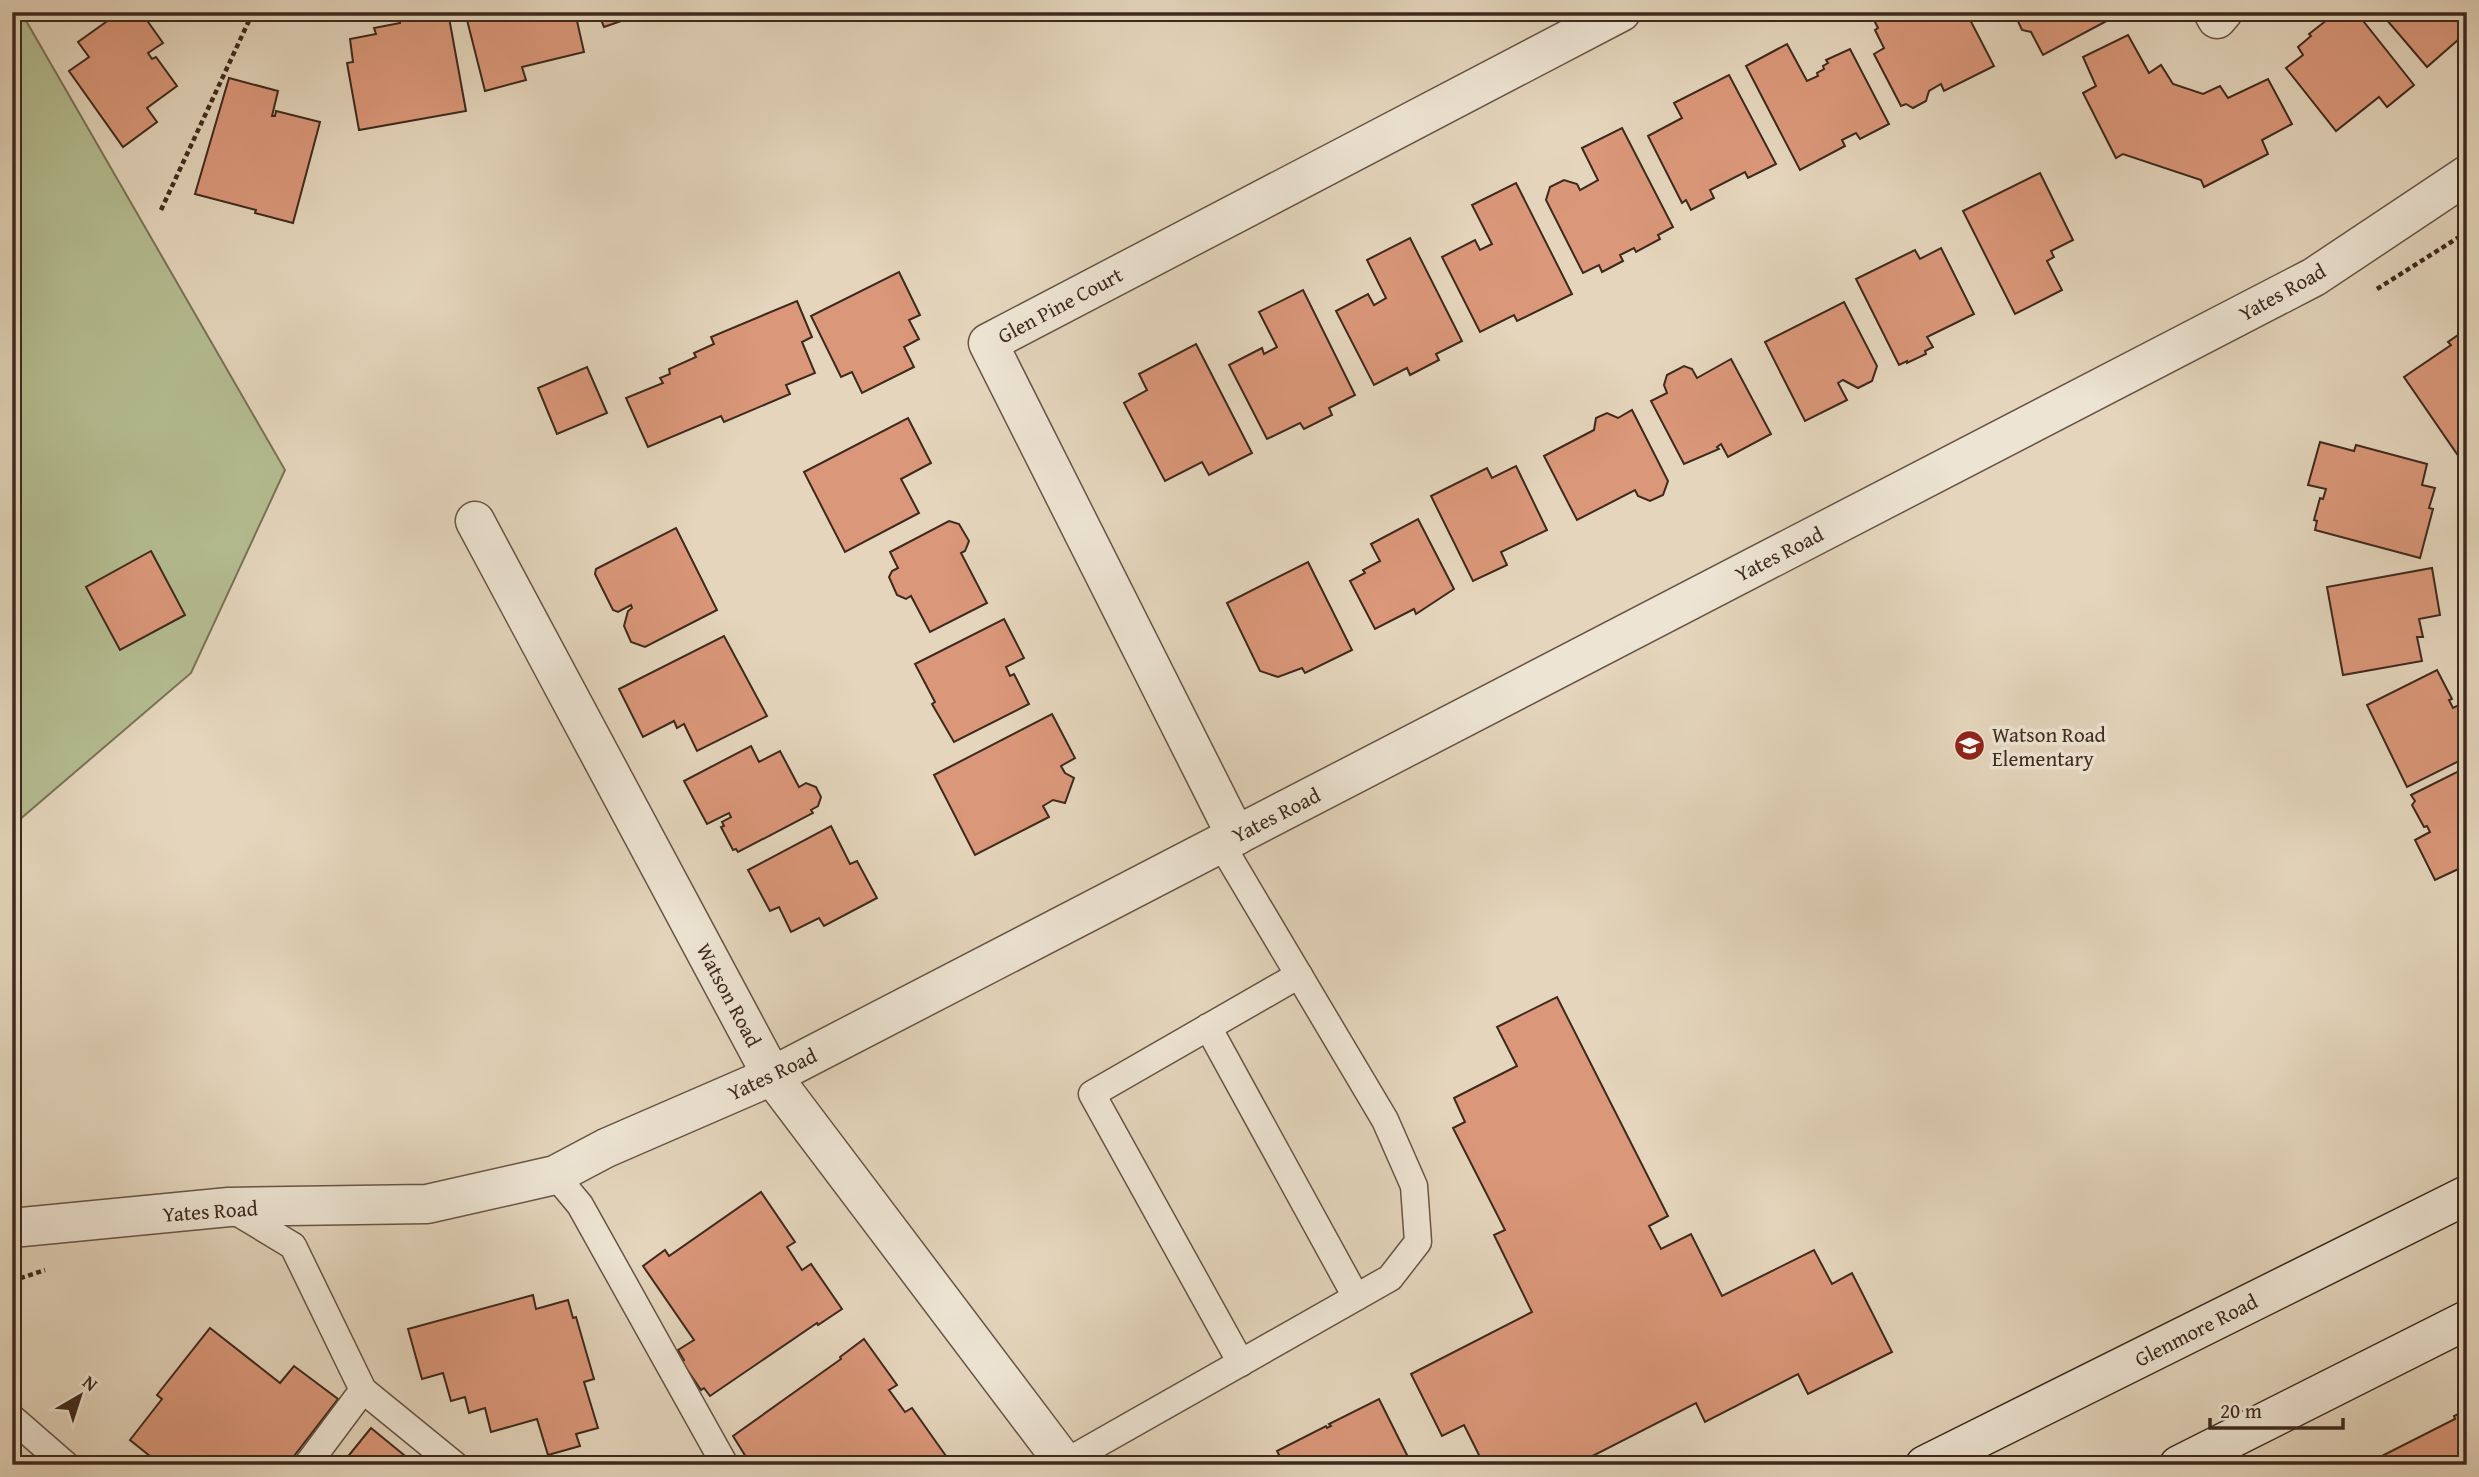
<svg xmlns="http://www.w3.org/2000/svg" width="2479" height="1477" viewBox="0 0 2479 1477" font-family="'Gentium Book Plus',serif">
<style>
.green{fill:#b4bd91;stroke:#797357;stroke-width:2}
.building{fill:#da9779;stroke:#3e291d;stroke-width:2}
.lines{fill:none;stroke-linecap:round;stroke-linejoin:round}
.service-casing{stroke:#685445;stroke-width:29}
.minor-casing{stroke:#685445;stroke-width:41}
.secondary-casing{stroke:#3e291d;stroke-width:41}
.path{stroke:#3e291d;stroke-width:4.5;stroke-dasharray:5 3.5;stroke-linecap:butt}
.service{stroke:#ede4d3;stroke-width:26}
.minor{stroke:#ede4d3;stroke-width:38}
.secondary{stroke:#ede4d3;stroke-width:38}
.labels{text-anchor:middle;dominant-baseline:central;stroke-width:7;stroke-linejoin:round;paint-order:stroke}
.street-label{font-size:21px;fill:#3e291d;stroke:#ede4d3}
.poi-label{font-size:21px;fill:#3e291d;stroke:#ede4d3;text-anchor:start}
</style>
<rect width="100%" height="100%" fill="#e4d5bc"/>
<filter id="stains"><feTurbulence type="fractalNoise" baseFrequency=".00286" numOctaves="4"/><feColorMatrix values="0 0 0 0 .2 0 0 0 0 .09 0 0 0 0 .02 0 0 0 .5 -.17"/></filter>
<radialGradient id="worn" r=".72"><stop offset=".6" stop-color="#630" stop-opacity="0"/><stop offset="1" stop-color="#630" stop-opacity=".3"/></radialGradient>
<polygon class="green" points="12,12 21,12 285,470 191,673 12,826"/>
<g class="building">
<polygon points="120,12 141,12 163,43 148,53 152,59 156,57 177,86 147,108 157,122 123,147 69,71 89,57 78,42"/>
<polygon points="398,12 448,12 466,111 359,130 347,63 353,62 350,39 376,34 374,28 400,23"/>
<polygon points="465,12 575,12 584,52 522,67 526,80 485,91"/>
<polygon points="598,12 647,12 604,27"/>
<polygon points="1885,12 1966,12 1994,66 1944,91 1941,84 1929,91 1926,101 1913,108 1906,104 1901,106 1874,54 1884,48 1875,30 1878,28 1873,18"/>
<polygon points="2016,12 2114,12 2116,16 2043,55 2031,32 2022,30 2015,15"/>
<polygon points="2337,12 2356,12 2414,85 2387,107 2379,97 2336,131 2286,68 2303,55 2298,47 2311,36 2309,34"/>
<polygon points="2380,12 2467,12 2467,32 2427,67"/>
<polygon points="2128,35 2149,73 2161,65 2173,84 2203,94 2220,86 2228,98 2268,79 2292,124 2262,140 2268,154 2204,187 2201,180 2123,154 2116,158 2083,93 2096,86 2083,57"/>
<polygon points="1787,44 1807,81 1818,76 1817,73 1824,69 1823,66 1828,63 1826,60 1850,49 1889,124 1860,139 1856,133 1842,140 1845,146 1800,170 1746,66"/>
<polygon points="1729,75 1776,164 1748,178 1745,172 1710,190 1714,198 1691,210 1686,200 1682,203 1648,136 1682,118 1674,103"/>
<polygon points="229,78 278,91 272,116 275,116 276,111 320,122 293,223 255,213 256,210 195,194"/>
<polygon points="1622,128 1673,227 1658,235 1660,239 1636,252 1634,248 1620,255 1623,261 1602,272 1599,265 1583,273 1546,200 1550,187 1564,180 1577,184 1580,190 1598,180 1582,148"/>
<polygon points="2040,173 2073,240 2051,251 2054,257 2047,261 2062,290 2015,314 1963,211"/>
<polygon points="1516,183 1572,294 1517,321 1514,315 1480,332 1442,257 1475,240 1480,250 1492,244 1472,205"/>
<polygon points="1410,238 1462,341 1436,354 1439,360 1410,375 1407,368 1374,385 1336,311 1368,294 1374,305 1386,298 1367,260"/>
<polygon points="1941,248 1974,314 1927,337 1933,347 1925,351 1926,354 1907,363 1907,361 1899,365 1856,279 1915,250 1920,259"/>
<polygon points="899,272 920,315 909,320 919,339 904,347 914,367 862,393 852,372 841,377 811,316"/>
<polygon points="1303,290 1355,395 1329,408 1332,415 1304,429 1300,423 1267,439 1229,365 1262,348 1264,354 1277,347 1259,312"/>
<polygon points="797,301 812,337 802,342 815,373 786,385 790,394 724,422 721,416 648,447 626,398 663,383 660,378 670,374 669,369 696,357 694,353 714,344 711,337"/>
<polygon points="1844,302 1877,366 1872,381 1858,388 1843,380 1838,383 1847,400 1805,421 1765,342"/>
<polygon points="2467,329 2467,447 2457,454 2404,377 2451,345 2448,342"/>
<polygon points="1196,344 1252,453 1209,475 1202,462 1165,481 1124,403 1147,390 1139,374"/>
<polygon points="1731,359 1771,434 1728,457 1721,444 1717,447 1719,449 1684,464 1651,401 1667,393 1664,385 1667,375 1684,366 1692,369 1697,378"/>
<polygon points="587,367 607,413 557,434 538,388"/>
<polygon points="1632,410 1668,481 1663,495 1650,501 1638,496 1635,490 1577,520 1544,456 1594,430 1596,418 1607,413 1618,418"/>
<polygon points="908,418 931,463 901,479 919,513 845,552 804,472"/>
<polygon points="2320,442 2354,451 2356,445 2427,464 2422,485 2435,488 2429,508 2433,509 2420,558 2315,530 2317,521 2314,520 2320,498 2323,499 2326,489 2308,485"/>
<polygon points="1516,466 1547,530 1501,552 1507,565 1473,581 1431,496 1487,468 1492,478"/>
<polygon points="1418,519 1454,589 1416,614 1414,609 1375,629 1350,581 1365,573 1363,570 1380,561 1371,544"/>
<polygon points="949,521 959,524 969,541 965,551 961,553 987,603 930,632 911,596 906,599 897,595 889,577 892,571 898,568 890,552"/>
<polygon points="676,528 717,610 645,647 631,642 624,626 628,611 632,608 631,605 618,612 613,610 595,574 596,569"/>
<polygon points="151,551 185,615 120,650 86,587"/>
<polygon points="1308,562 1352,650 1305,673 1302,668 1278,677 1260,671 1227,603"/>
<polygon points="2432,568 2440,615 2419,619 2423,637 2417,637 2422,661 2343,675 2327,587"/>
<polygon points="1004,619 1024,658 1006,667 1010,676 1014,674 1029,704 954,742 932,704 935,702 915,664"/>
<polygon points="724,636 767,716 697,751 684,724 677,728 674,721 643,737 619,689"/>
<polygon points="2437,670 2452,699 2449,700 2453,708 2467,701 2467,757 2407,787 2367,705"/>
<polygon points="1052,714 1075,758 1061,766 1065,773 1074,778 1065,803 1053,800 1043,806 1049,817 975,855 934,775"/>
<polygon points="751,746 759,762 780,751 799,787 806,783 816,787 821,797 818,806 811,810 813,813 738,852 736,849 733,850 721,827 724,826 722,822 731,817 729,813 707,824 684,781"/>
<polygon points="2467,767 2467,865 2435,880 2415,840 2430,832 2427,826 2424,827 2412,805 2415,801 2411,795"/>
<polygon points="831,826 850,864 857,861 877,898 824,926 819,918 791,932 779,907 770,911 748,870"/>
<polygon points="1557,997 1668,1216 1649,1226 1661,1249 1691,1234 1722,1296 1814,1250 1832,1284 1852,1273 1892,1352 1808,1394 1798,1374 1705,1422 1696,1403 1575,1465 1484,1465 1464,1425 1442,1436 1411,1374 1532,1312 1494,1235 1505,1230 1453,1128 1465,1122 1454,1098 1517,1066 1497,1027"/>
<polygon points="761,1192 795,1242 787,1247 802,1270 811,1264 842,1309 818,1325 817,1323 710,1396 704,1388 701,1390 682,1362 684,1360 678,1350 694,1340 643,1266 665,1250 669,1256"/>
<polygon points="533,1295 536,1309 568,1300 573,1318 576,1317 594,1379 584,1382 598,1428 576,1434 580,1446 548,1455 537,1419 491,1432 485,1408 469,1413 465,1397 451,1401 443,1373 422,1379 408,1329"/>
<polygon points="210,1328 280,1383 294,1366 338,1399 287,1465 161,1465 130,1440 162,1399 157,1395"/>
<polygon points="864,1339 897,1385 889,1390 905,1412 912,1408 946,1456 934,1465 751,1465 733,1436 841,1359 840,1357"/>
<polygon points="1379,1399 1412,1465 1284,1465 1277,1451 1326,1426 1327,1428 1331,1426 1329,1424"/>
<polygon points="2467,1410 2467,1465 2369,1465 2368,1463 2455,1419 2454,1416"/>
<polygon points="371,1428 415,1464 414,1465 341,1465"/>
</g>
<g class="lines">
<defs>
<g id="service">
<polyline points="1208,1027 1356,1297"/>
<polyline points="555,1175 580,1205 725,1465"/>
<polyline points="230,1208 293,1246 363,1390 455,1465"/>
<polyline points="1241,1363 1092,1094 1299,975"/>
<polyline points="12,1418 66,1465"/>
<polyline points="1064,1463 1390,1278 1418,1242 1414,1186 1385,1120 1221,844"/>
<polyline points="307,1465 363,1390"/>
</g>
<g id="minor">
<polyline points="2213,12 2217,19 2223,12"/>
<polyline points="475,521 772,1076 1066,1465"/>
<polyline points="1236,836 988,343 1621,12"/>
<polyline points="12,1228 229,1207 427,1204 555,1175 606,1148 772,1076 2314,277 2467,175"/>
</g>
<g id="secondary">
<polyline points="1925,1465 2467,1195"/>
<polyline points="2179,1465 2467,1320"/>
</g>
</defs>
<use href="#service" class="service-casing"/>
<use href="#minor" class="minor-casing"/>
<use href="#secondary" class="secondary-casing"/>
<g class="path">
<polyline points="161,210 253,12"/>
<polyline points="2377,289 2467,232"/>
<polyline points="12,1281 45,1270"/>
</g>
<use href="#service" class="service"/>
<use href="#minor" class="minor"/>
<use href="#secondary" class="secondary"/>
</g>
<defs>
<symbol id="school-disc" viewBox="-11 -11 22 22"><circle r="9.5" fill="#8f2418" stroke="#ede4d3"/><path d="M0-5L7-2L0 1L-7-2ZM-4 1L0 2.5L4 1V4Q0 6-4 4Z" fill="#fff"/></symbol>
</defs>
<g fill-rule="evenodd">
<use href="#school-disc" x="1952" y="728" width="35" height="35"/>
</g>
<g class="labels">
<g class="street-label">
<text transform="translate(2282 292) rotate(-29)">Yates Road</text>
<text transform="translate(1060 305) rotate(-28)">Glen Pine Court</text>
<text transform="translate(1779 554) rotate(-27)">Yates Road</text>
<text transform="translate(1276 815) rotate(-27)">Yates Road</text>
<text transform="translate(729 995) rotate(62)">Watson Road</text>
<text transform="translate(772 1074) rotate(-25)">Yates Road</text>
<text transform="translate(210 1211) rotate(-4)">Yates Road</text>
<text transform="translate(2196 1330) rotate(-27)">Glenmore Road</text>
</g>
<g class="poi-label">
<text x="1992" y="734">Watson Road<tspan x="1992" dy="24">Elementary</tspan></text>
</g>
</g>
<rect width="2479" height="1477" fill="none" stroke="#e4d5bc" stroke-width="42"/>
<rect x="14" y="14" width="2451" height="1449" fill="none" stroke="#3e291d" stroke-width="3.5"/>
<rect x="21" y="21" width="2437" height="1435" fill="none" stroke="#3e291d" stroke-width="2"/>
<g transform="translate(80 1396) rotate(39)" stroke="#ede4d3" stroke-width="5" paint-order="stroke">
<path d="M0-5L12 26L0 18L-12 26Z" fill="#3e291d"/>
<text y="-10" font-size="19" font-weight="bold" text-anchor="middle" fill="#3e291d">N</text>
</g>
<path d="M2210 1418v10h133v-10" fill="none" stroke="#3e291d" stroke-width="3.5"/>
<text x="2220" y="1418" font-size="21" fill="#3e291d" stroke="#ede4d3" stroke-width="5" paint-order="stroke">20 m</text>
<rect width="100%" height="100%" filter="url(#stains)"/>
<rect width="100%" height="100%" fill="url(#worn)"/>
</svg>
